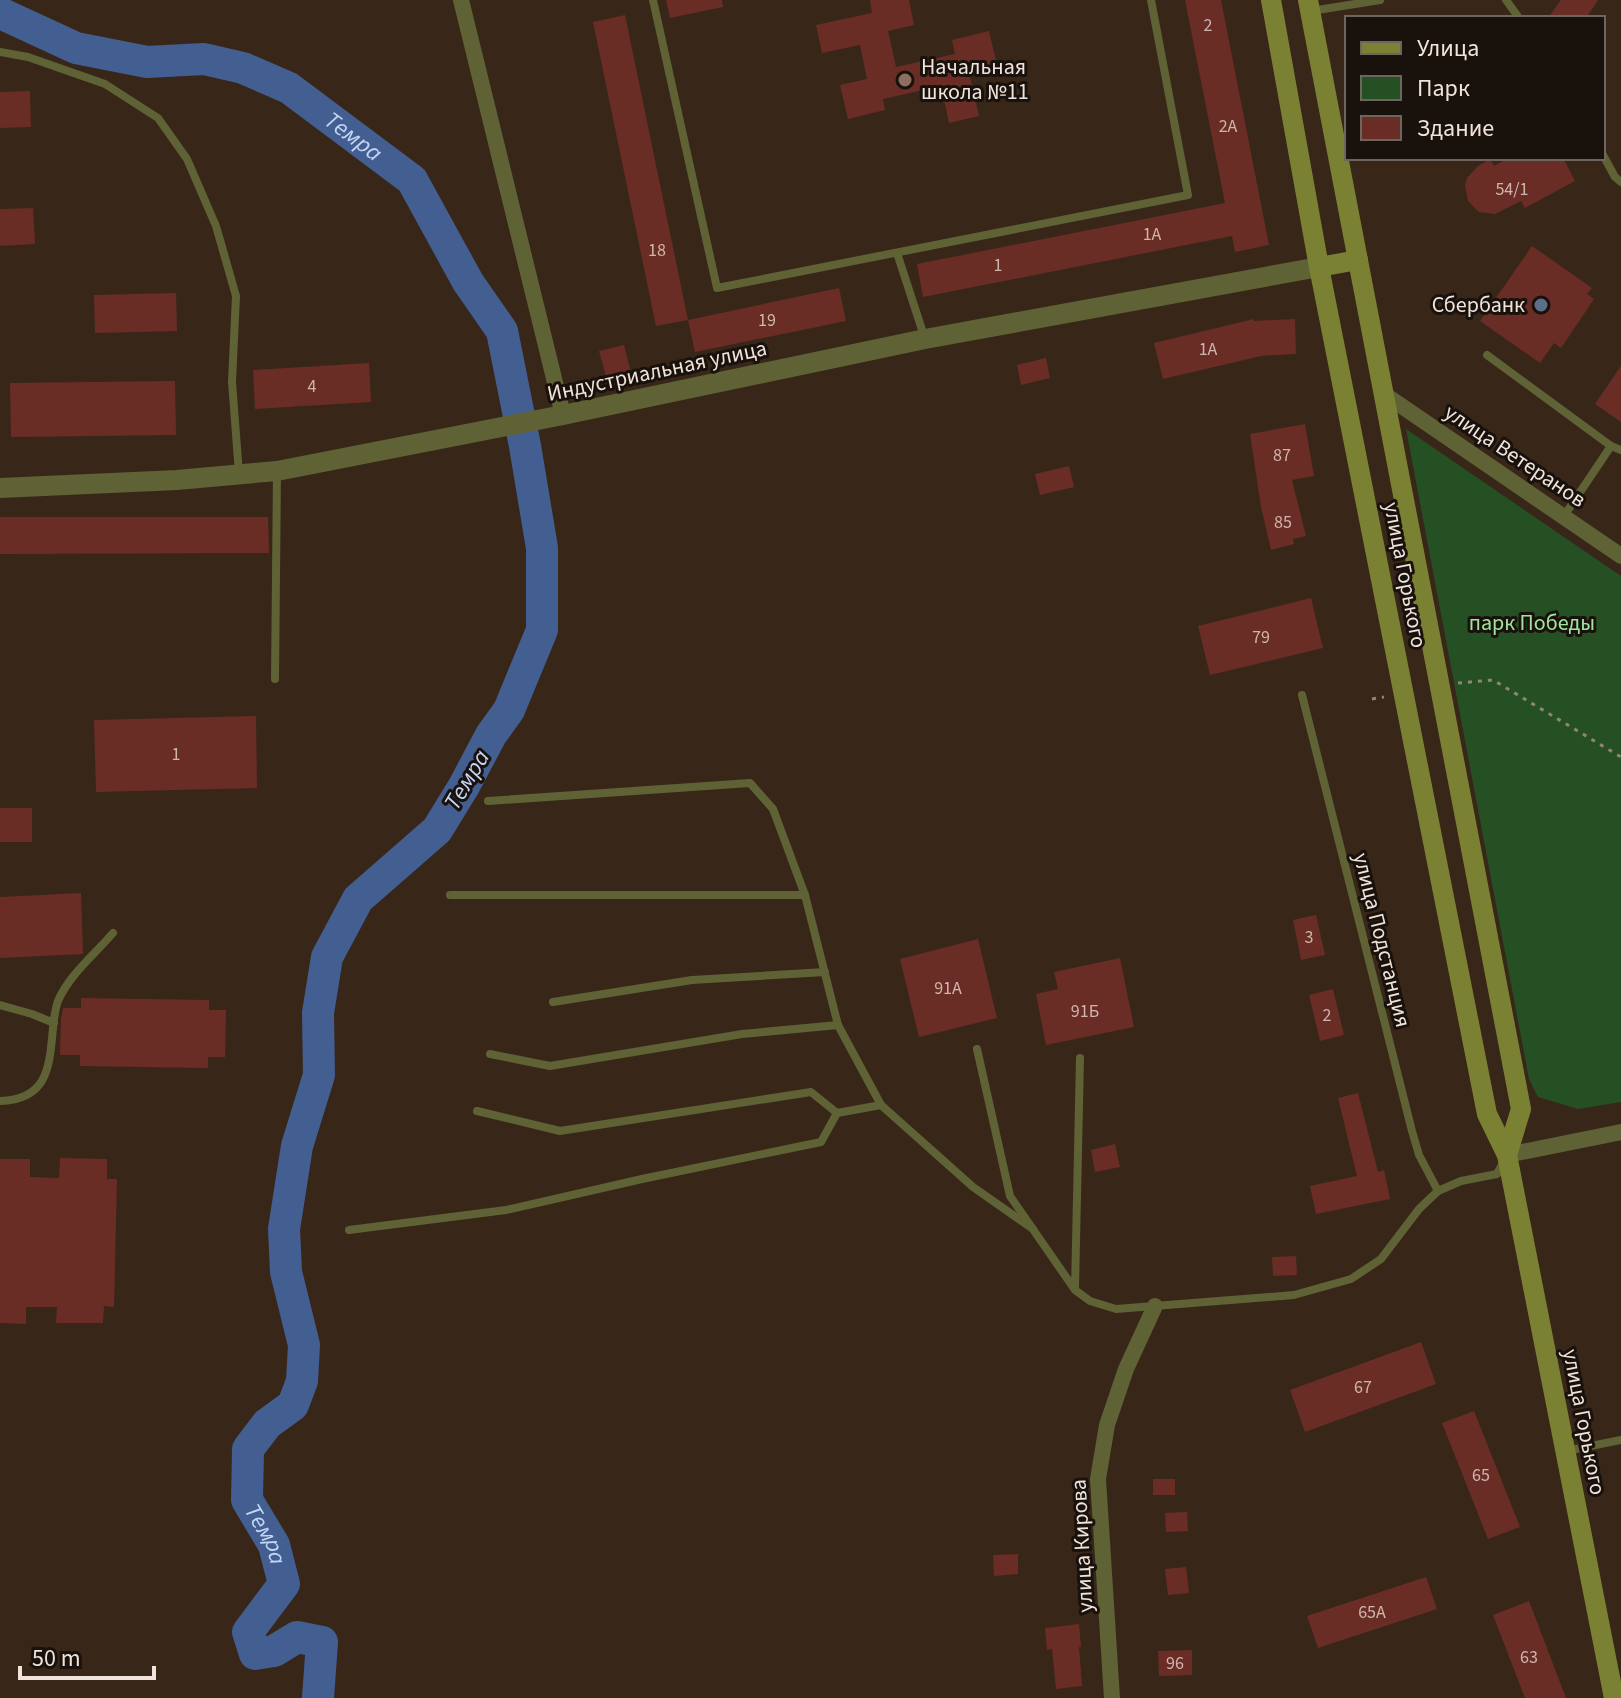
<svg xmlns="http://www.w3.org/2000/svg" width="1621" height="1698" viewBox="0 0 1621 1698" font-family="'Source Sans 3',sans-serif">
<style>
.green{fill:#255024}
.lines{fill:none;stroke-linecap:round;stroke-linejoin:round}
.river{stroke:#435f92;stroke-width:32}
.building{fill:#6a2d25}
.path{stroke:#93847a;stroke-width:3;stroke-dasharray:4 6;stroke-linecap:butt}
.service{stroke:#5e6234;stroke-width:8}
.minor{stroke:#5e6234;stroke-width:16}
.tertiary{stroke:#5e6234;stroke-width:20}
.secondary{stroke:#7b8133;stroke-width:20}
.education-dot{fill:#8d6e63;stroke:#19110c;stroke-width:3}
.service-dot{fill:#5c6f8a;stroke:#19110c;stroke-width:3}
.labels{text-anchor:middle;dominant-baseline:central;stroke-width:6;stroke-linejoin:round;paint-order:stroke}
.number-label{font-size:18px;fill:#ceb6ae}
.poi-label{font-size:22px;fill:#efe3db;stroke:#19110c;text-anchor:start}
.street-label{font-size:22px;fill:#efe3db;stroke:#19110c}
.park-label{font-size:22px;fill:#a0e49d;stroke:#19110c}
.water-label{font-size:24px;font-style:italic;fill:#c4d6f5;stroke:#19110c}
</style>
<rect width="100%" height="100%" fill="#382619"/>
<polygon class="green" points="1406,429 1621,576 1621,1102 1578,1109 1538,1097 1529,1079"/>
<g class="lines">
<path class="river" id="s1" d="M0,13L76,48L147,62L204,59L243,68L289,88L412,180L468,282L502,331L525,446L542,548V630L509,710L491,735L464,786L437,830L358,899L327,957L318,1013L319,1075L297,1146L284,1229L286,1272L304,1345L302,1381L293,1405L267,1424L248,1449L247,1500L274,1545L284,1584L248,1632L255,1654L274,1651L297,1637L322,1642L318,1698"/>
</g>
<g class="building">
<polygon points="666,0 722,0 723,7 670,18"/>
<polygon points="870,0 909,0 914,25 888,31 896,67 955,54 952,40 989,31 997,65 969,72 979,116 949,123 941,86 883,99 885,110 848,119 840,85 867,79 860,45 822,53 816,25 872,13"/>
<polygon points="1185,0 1221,0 1269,245 1235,252 1232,236 923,297 917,264 1225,203"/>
<polygon points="1561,0 1598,0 1586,18 1548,18"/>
<polygon points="625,15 688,320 656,326 593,22"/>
<polygon points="30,91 31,127 0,128 0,92"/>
<polygon points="1509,158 1563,158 1575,181 1525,208 1521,201 1495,214 1479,212 1468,201 1465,185 1467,178 1478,166 1490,159 1494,166"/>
<polygon points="33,208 35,244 0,246 0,209"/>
<polygon points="1532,246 1592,288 1587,294 1594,299 1561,348 1554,343 1540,363 1480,321"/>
<polygon points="839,288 846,321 695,352 688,320"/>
<polygon points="176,293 177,331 95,333 94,295"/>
<polygon points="1254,319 1254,321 1295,319 1296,354 1261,356 1163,379 1154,343"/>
<polygon points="624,345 633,381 609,387 599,351"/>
<polygon points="1046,358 1050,378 1021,385 1017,365"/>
<polygon points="369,363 371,402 255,409 253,370"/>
<polygon points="1621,366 1621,422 1595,404"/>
<polygon points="175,381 176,435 11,437 10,383"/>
<polygon points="1305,424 1314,476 1292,480 1306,536 1293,539 1294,544 1271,550 1261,507 1250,434"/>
<polygon points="1069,466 1074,487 1040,495 1035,474"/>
<polygon points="0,517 268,517 269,553 0,554"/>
<polygon points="1311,598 1323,648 1210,675 1198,626"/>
<polygon points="256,716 257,788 96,792 94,720"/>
<rect x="0" y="808" width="32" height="34"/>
<polygon points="81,893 83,954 0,958 0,897"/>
<polygon points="1316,915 1325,955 1301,960 1293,920"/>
<polygon points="978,939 997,1018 919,1037 900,959"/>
<polygon points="1120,958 1134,1027 1046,1045 1036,994 1058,989 1054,972"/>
<polygon points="1333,989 1344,1035 1320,1041 1309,995"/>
<polygon points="81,998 209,1000 209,1010 226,1010 225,1057 208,1057 208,1068 80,1066 80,1055 60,1055 61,1019 63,1008 81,1008"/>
<polygon points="1358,1093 1378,1172 1384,1170 1390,1199 1316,1214 1310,1186 1357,1176 1338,1098"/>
<polygon points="1115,1144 1120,1167 1095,1172 1091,1150"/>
<polygon points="60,1158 107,1159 107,1179 117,1179 114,1307 104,1306 103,1323 56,1323 57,1307 26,1307 26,1324 0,1323 0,1159 30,1159 30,1177 59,1178"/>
<polygon points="1296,1256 1297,1275 1273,1276 1272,1257"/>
<polygon points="1421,1342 1436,1384 1305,1432 1290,1390"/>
<polygon points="1474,1411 1520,1527 1488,1539 1442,1423"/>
<rect x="1153" y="1479" width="22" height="16"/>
<polygon points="1187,1512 1188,1531 1166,1532 1165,1513"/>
<polygon points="1018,1554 1018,1574 994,1576 993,1555"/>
<polygon points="1186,1567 1189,1593 1168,1595 1165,1569"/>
<polygon points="1426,1577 1437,1609 1318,1648 1307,1616"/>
<polygon points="1529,1601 1566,1698 1525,1698 1493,1615"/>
<polygon points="1079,1624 1081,1647 1079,1647 1082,1686 1056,1689 1052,1649 1047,1650 1045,1628"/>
<polygon points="1192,1650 1192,1675 1159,1676 1158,1651"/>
</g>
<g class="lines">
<g class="path">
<polyline points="1458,683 1493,680 1621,757"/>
<polyline points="1372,699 1384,697"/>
</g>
<g class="service">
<polyline points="653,0 717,288 1188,195 1151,0"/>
<polyline points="1506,0 1519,18"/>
<polyline points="1311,11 1380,0"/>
<polyline points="0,52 28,57 105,84 158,118 187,159 216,226 236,296 232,382 239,474"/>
<polyline points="1603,155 1615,177 1621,182"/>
<polyline points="897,253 925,339"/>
<polyline points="1487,355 1611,446 1621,450"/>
<polyline points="1564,516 1611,446"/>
<polyline points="275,679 277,472"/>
<polyline points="1302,695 1412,1131 1419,1155 1438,1191"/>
<polyline points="488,801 750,783 773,809 805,895 838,1025 881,1105 973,1187 1033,1229"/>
<polyline points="450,895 805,895"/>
<polyline points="553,1002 692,980 825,972"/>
<polyline points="0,1005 32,1014 54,1023"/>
<polyline points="977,1049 1010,1196 1075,1290 1090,1301 1116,1309 1294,1295 1351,1279 1381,1259 1419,1209 1438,1191 1461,1181 1497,1174 1505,1159"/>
<polyline points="490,1054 550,1066 742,1034 838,1025"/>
<path d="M0,1101C53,1099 49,1060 54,1019C55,1013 56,1006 58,1001C69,975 95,954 113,933"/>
<polyline points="477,1111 560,1131 811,1092 837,1113"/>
<polyline points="349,1230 506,1210 642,1179 821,1142 837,1113 881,1105"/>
<polyline points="1075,1289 1080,1058"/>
<polyline points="1566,1451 1621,1440"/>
</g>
<g class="minor">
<polyline points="461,0 563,415"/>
<polyline points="1384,394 1621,556"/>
<polyline points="1507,1155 1621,1132"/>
<polyline points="1112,1698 1098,1479 1107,1425 1126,1369 1155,1306"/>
</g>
<polyline class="tertiary" points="0,488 177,480 277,471 563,415 925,339 1319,267"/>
<g class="secondary">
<polyline points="1271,0 1319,267 1487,1114 1507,1155 1614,1698"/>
<polyline points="1308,0 1521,1109 1507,1155"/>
<polyline points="1319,267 1358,260"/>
</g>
</g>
<circle class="education-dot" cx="905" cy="80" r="8"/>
<circle class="service-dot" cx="1541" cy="305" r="8"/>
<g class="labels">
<g class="number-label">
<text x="1208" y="25">2</text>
<text x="1228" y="126">2А</text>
<text x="1512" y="189">54/1</text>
<text x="1152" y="234">1А</text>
<text x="657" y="250">18</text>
<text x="998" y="265">1</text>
<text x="767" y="320">19</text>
<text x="1208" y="349">1А</text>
<text x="312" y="386">4</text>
<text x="1282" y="455">87</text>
<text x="1283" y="522">85</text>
<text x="1261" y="637">79</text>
<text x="176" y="754">1</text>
<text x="1309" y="937">3</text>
<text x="948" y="988">91А</text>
<text x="1085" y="1011">91Б</text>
<text x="1327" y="1015">2</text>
<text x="1363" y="1387">67</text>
<text x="1481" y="1475">65</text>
<text x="1372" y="1612">65А</text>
<text x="1529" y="1657">63</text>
<text x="1175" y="1663">96</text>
</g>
<g class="poi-label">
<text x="921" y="67">Начальная<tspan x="921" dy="25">школа №11</tspan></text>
<text x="1525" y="305" text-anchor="end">Сбербанк</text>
</g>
<g class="street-label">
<text transform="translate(657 371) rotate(-12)">Индустриальная улица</text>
<text transform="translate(1515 456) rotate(34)">улица Ветеранов</text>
<text transform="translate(1405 575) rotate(79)">улица Горького</text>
<text transform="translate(1382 940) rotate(76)">улица Подстанция</text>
<text transform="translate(1584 1422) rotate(79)">улица Горького</text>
<text transform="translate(1082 1546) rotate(-93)">улица Кирова</text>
</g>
<g class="park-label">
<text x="1532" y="623">парк Победы</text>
</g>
<g class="water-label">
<text stroke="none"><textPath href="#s1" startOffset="384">Темра</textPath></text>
<text transform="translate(467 780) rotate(-59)">Темра</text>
<text stroke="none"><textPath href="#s1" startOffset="1944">Темра</textPath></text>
</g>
</g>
<rect x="1345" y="16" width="260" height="144" fill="#19110c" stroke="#6f655f" stroke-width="2"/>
<rect x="1361" y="42" width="40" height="12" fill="#7b8133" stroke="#6f655f" stroke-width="2"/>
<text x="1417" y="56" font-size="24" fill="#efe3db">Улица</text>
<rect x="1361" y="76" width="40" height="24" fill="#255024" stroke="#6f655f" stroke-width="2"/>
<text x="1417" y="96" font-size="24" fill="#efe3db">Парк</text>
<rect x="1361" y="116" width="40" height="24" fill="#6a2d25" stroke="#6f655f" stroke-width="2"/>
<text x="1417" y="136" font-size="24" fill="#efe3db">Здание</text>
<path d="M20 1666v12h134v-12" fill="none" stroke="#efe3db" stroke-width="4"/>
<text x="32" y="1666" font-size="24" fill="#efe3db" stroke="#19110c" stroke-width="6" paint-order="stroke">50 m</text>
</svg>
